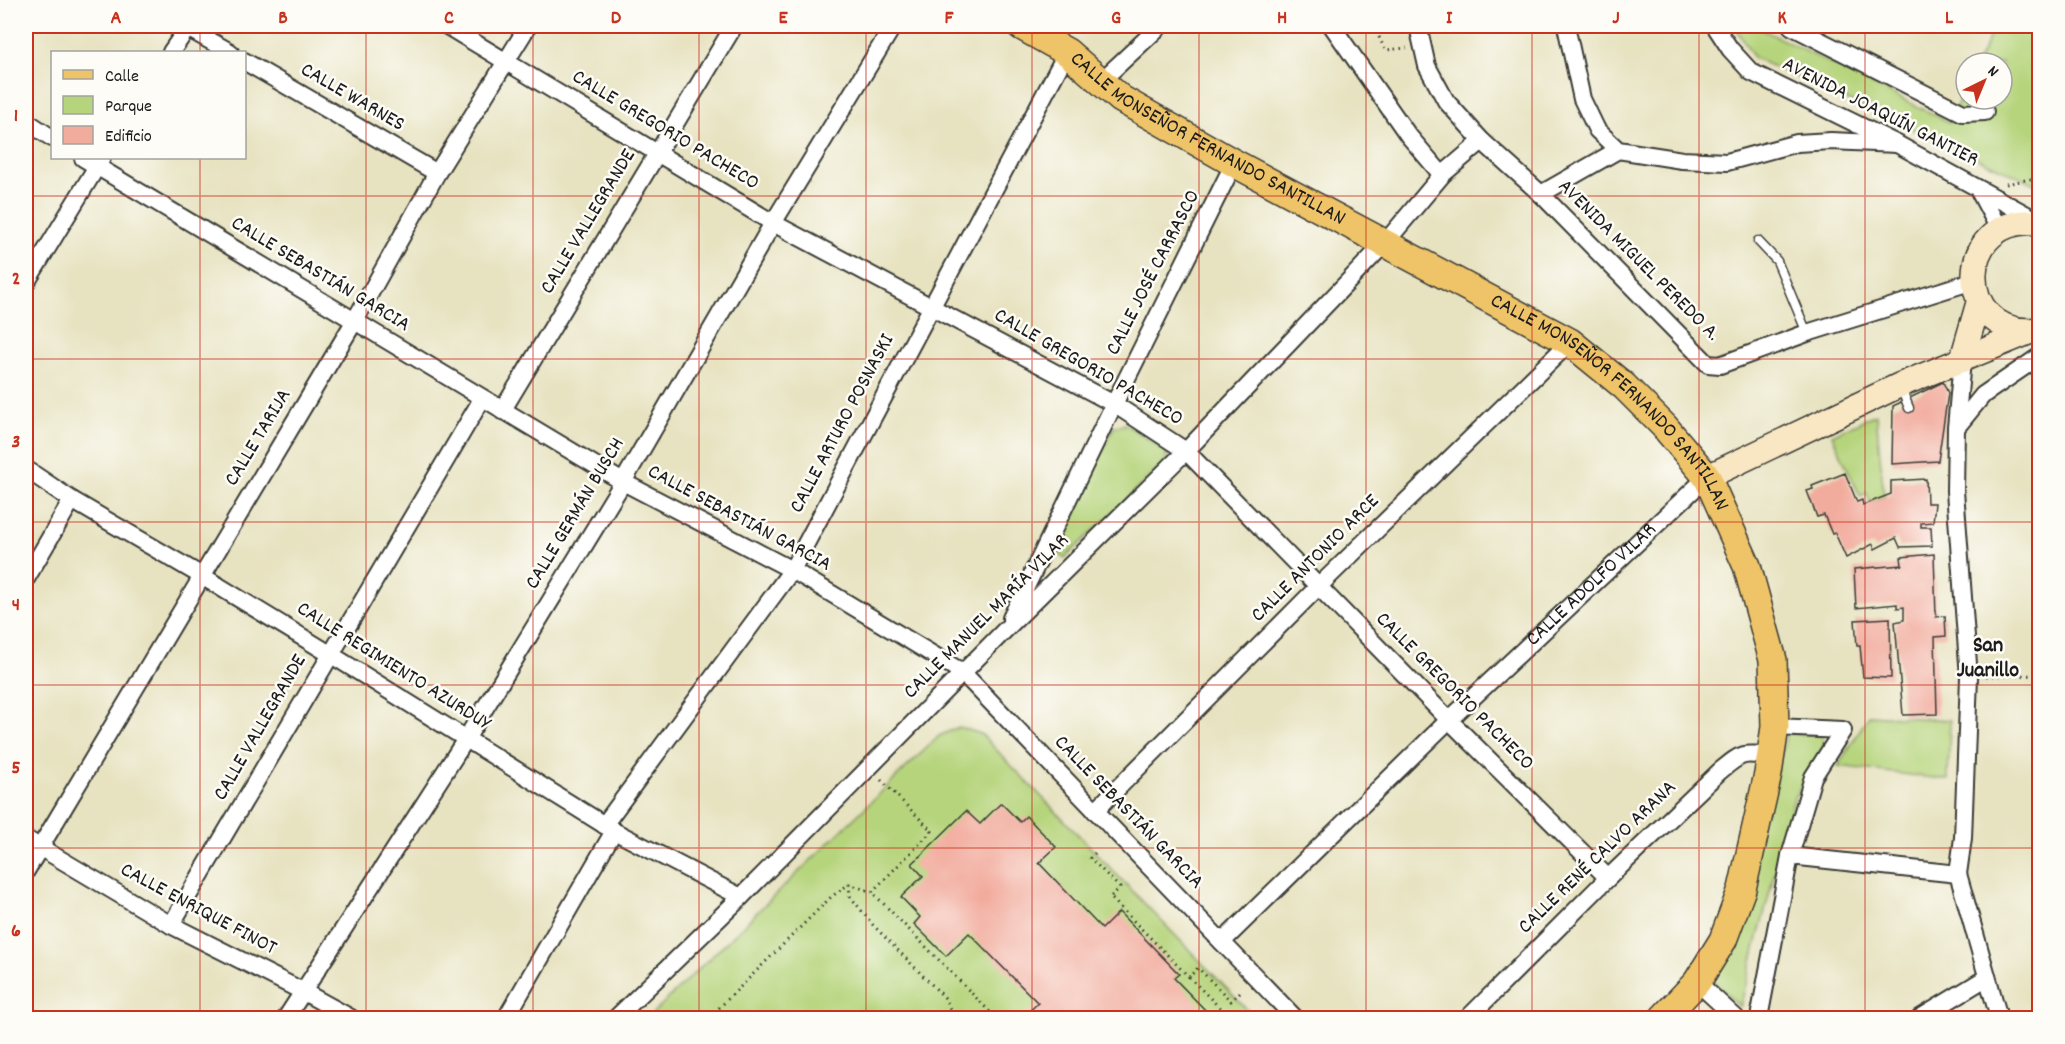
<svg xmlns="http://www.w3.org/2000/svg" width="2065" height="1044" viewBox="0 0 2065 1044" font-family="Dekko,sans-serif">
<style>
.green{fill:#b6d47b;stroke:#69784c;stroke-width:1.5}
.building{fill:#f2ac9e}
.lines{fill:none;stroke-linecap:round;stroke-linejoin:round}
.service-casing{stroke:#3a3a35;stroke-width:11}
.minor-casing{stroke:#3a3a35;stroke-width:20}
.secondary-casing{stroke:#3a3a35;stroke-width:27}
.primary-casing{stroke:#3a3a35;stroke-width:30}
.path{stroke:#3a3a35;stroke-width:3;stroke-dasharray:1.5 4.5;stroke-linecap:butt}
.service{stroke:#fff;stroke-width:8}
.minor{stroke:#fff;stroke-width:16}
.secondary{stroke:#f9e7c3;stroke-width:24}
.primary{stroke:#efc469;stroke-width:27}
.grid{fill:none;stroke:#c8321e;stroke-width:1.5;stroke-opacity:0.55}
.labels{text-anchor:middle;dominant-baseline:central;stroke-width:5;stroke-linejoin:round;paint-order:stroke}
.street-label{font-size:21px;fill:#1c1c1c;stroke:#fdfcf7}
.neighbourhood-label{font-size:22px;font-weight:bold;fill:#1c1c1c;stroke:#fdfcf7}
.neatline{fill:none;stroke:#c8321e;stroke-width:2}
.grid-label{font-size:20px;text-anchor:middle;font-weight:bold;fill:#c8321e}
</style>
<rect width="100%" height="100%" fill="#fdfcf7"/>
<filter id="ink" filterUnits="userSpaceOnUse"><feTurbulence type="fractalNoise" baseFrequency=".0167" numOctaves="2"/><feDisplacementMap in="SourceGraphic" scale="12" xChannelSelector="R" yChannelSelector="G"/><feConvolveMatrix kernelMatrix="1 2 1 2 8 2 1 2 1" color-interpolation-filters="sRGB"/></filter>
<filter id="wash" filterUnits="userSpaceOnUse"><feTurbulence type="fractalNoise" baseFrequency=".008" numOctaves="4" result="noise"/><feDisplacementMap in="SourceGraphic" scale="24" xChannelSelector="R" yChannelSelector="G"/><feGaussianBlur stdDeviation="1.35" result="paint"/><feColorMatrix in="noise" values="0 0 0 0 0 0 0 0 0 0 0 0 0 0 0 0 0 1.4 0 .05"/><feComposite in="paint" operator="in"/></filter>
<g filter="url(#wash)">
<rect width="100%" height="100%" fill="#e7e2c0"/>
<g class="green">
<polygon points="1734,26 1755,26 1949,122 1966,86 1966,99 2002,99 2002,63 1977,63 1995,26 2039,26 2039,186 1754,58"/>
<polygon points="1876,414 1884,497 1870,502 1867,493 1860,496 1832,435"/>
<polygon points="1125,424 1167,451 1166,461 1065,558 1054,552 1114,427"/>
<polygon points="1869,715 1950,720 1948,780 1838,766"/>
<polygon points="959,727 981,734 1255,1018 648,1018 939,736"/>
<polygon points="1787,734 1816,734 1823,737 1824,744 1794,798 1740,1007 1711,979"/>
</g>
<g id="blocks">
<g class="building">
<polygon points="1943,382 1948,393 1938,461 1892,464 1893,406"/>
<polygon points="1845,473 1857,502 1862,500 1863,505 1891,494 1891,481 1926,479 1927,503 1935,503 1933,522 1921,523 1921,527 1931,527 1932,546 1900,547 1896,538 1875,549 1873,544 1846,558 1835,533 1832,534 1824,515 1817,517 1807,491 1813,489 1812,486"/>
<polygon points="1934,554 1936,617 1945,616 1946,636 1935,637 1937,714 1903,715 1895,622 1904,620 1904,607 1897,608 1897,604 1856,608 1854,569 1902,565 1901,557"/>
<polygon points="1890,618 1891,678 1863,677 1860,646 1857,646 1855,620"/>
<polygon points="1001,803 1020,822 1026,816 1056,847 1039,863 1102,929 1119,912 1179,974 1174,978 1213,1018 1022,1018 1038,1003 969,933 946,956 914,924 920,917 901,897 923,876 912,864 966,811 980,824"/>
</g>
</g>
</g>
<g filter="url(#ink)">
<use href="#blocks" fill-opacity="0" stroke="#3a3a35" stroke-width="1.5"/>
<g class="lines">
<defs>
<g id="service">
<polyline points="1758,241 1777,261 1807,333"/>
<polyline points="1901,388 1909,408"/>
</g>
<g id="minor">
<polyline points="184,26 230,52"/>
<polyline points="447,26 773,223 1114,404 1186,451 1449,720 1608,878"/>
<polyline points="1332,26 1408,135 1442,175"/>
<polyline points="1418,26 1427,66 1446,101 1482,141 1541,194 1708,364 1720,365 1807,333 1973,281"/>
<polyline points="1566,26 1582,99 1597,130 1618,150 1682,160 1727,162 1797,143 1831,141 1897,144"/>
<polyline points="1715,26 1730,49 1751,72 1897,144 2040,222"/>
<polyline points="1791,26 1963,113 1985,112"/>
<polyline points="171,52 189,26"/>
<polyline points="244,61 437,173"/>
<polyline points="1100,82 1160,26"/>
<polyline points="26,121 52,138"/>
<polyline points="83,158 623,482 792,570 962,672 1295,1018"/>
<polyline points="1978,189 1999,229"/>
<polyline points="1541,194 1618,150"/>
<polyline points="26,283 102,158"/>
<polyline points="1962,360 1956,428 1955,491 1969,677 1963,838 1958,874 1999,1018"/>
<polyline points="502,411 734,26"/>
<polyline points="1956,428 1983,395 2040,356"/>
<polyline points="26,469 72,500 202,576 330,654 614,831 741,897"/>
<polyline points="26,579 72,500"/>
<polyline points="1011,618 1114,404 1234,163"/>
<polyline points="1775,727 1843,730 1813,777 1790,856"/>
<polyline points="1095,811 1318,587 1570,342"/>
<polyline points="604,825 792,570 1067,52"/>
<polyline points="26,839 171,925 302,991 351,1018"/>
<polyline points="26,871 354,322 437,173 528,26"/>
<polyline points="171,925 482,399"/>
<path id="s1" d="M1222,942L1449,720L1707,477"/>
<polyline points="1697,982 1736,1018"/>
<polyline points="286,1018 466,739 623,482 773,223 893,26"/>
<polyline points="506,1018 614,831"/>
<polyline points="616,1018 741,897 1005,630 1186,451 1385,243 1442,175 1482,141"/>
<path d="M1468,1018L1608,878L1720,771C1742,753 1742,752 1771,757"/>
<polyline points="1759,1018 1790,856 1958,874"/>
<polyline points="1920,1018 1986,978"/>
</g>
<g id="secondary">
<path d="M2034,330C1954,337 1953,212 2040,223"/>
<polyline points="1962,360 1979,301"/>
<polyline points="1707,477 1900,385 2032,331"/>
</g>
<g id="primary">
<path id="s2" d="M1021,26L1067,52L1121,99L1234,163L1570,342L1624,386L1664,426L1707,477L1747,566L1773,660L1775,727L1768,774L1742,889L1723,940L1697,982L1663,1018"/>
</g>
</defs>
<use href="#service" class="service-casing"/>
<use href="#minor" class="minor-casing"/>
<use href="#secondary" class="secondary-casing"/>
<use href="#primary" class="primary-casing"/>
<g class="path">
<polyline points="1374,26 1385,50 1407,48"/>
<polyline points="2006,184 2040,177"/>
<polyline points="1986,676 2040,675"/>
<polyline points="881,780 932,831 872,892 996,1018"/>
<polyline points="1095,853 1090,858 1120,888 1110,897 1189,977 1198,968 1231,1001 1243,989"/>
<polyline points="849,884 850,896 873,925 946,999 952,1014 952,1018"/>
<polyline points="1189,977 1230,1018"/>
<polyline points="712,1018 717,1010 831,897 849,884 872,892"/>
</g>
<use href="#service" class="service"/>
<use href="#minor" class="minor"/>
<use href="#secondary" class="secondary"/>
<use href="#primary" class="primary"/>
</g>
</g>
<path class="grid" d="M200,26V52M366,26V1018M533,26V1018M699,26V1018M866,26V1018M1032,26V1018M1199,26V1018M1366,26V1018M1532,26V1018M1699,26V1018M1865,26V1018M200,158V1018M26,196H2040M26,359H2040M26,522H2040M26,685H2040M26,848H2040"/>
<g class="labels">
<g class="street-label">
<text transform="translate(352 98) rotate(30)">CALLE WARNES</text>
<text transform="translate(1880 113) rotate(27)">AVENIDA JOAQUÍN GANTIER</text>
<text transform="translate(665 131) rotate(31)">CALLE GREGORIO PACHECO</text>
<text stroke="none"><textPath href="#s2" startOffset="219">CALLE MONSEÑOR FERNANDO SANTILLAN</textPath></text>
<text transform="translate(589 222) rotate(-59)">CALLE VALLEGRANDE</text>
<text transform="translate(1638 261) rotate(45)">AVENIDA MIGUEL PEREDO A.</text>
<text transform="translate(1154 273) rotate(-63)">CALLE JOSÉ CARRASCO</text>
<text transform="translate(320 275) rotate(31)">CALLE SEBASTIÁN GARCIA</text>
<text transform="translate(1088 368) rotate(30)">CALLE GREGORIO PACHECO</text>
<text stroke="none"><textPath href="#s2" startOffset="705">CALLE MONSEÑOR FERNANDO SANTILLAN</textPath></text>
<text transform="translate(843 424) rotate(-62)">CALLE ARTURO POSNASKI</text>
<text transform="translate(259 438) rotate(-59)">CALLE TARIJA</text>
<text transform="translate(576 514) rotate(-59)">CALLE GERMÁN BUSCH</text>
<text transform="translate(739 519) rotate(28)">CALLE SEBASTIÁN GARCIA</text>
<text transform="translate(1316 559) rotate(-45)">CALLE ANTONIO ARCE</text>
<text stroke="none"><textPath href="#s1" startOffset="514">CALLE ADOLFO VILAR</textPath></text>
<text transform="translate(987 617) rotate(-45)">CALLE MANUEL MARÍA VILAR</text>
<text transform="translate(393 667) rotate(32)">CALLE REGIMIENTO AZURDUY</text>
<text transform="translate(1454 692) rotate(45)">CALLE GREGORIO PACHECO</text>
<text transform="translate(261 728) rotate(-60)">CALLE VALLEGRANDE</text>
<text transform="translate(1128 813) rotate(46)">CALLE SEBASTIÁN GARCIA</text>
<text transform="translate(1598 858) rotate(-44)">CALLE RENÉ CALVO ARANA</text>
<text transform="translate(198 910) rotate(28)">CALLE ENRIQUE FINOT</text>
</g>
<g class="neighbourhood-label">
<text x="1988" y="646">San<tspan x="1988" dy="25">Juanillo</tspan></text>
</g>
</g>
<rect width="2065" height="1044" fill="none" stroke="#fdfcf7" stroke-width="66"/>
<rect x="51" y="51" width="195" height="108" fill="#fdfcf7" stroke="#a3a29f" stroke-width="1.5"/>
<rect x="63" y="70" width="30" height="9" fill="#efc469" stroke="#a3a29f" stroke-width="1.5"/>
<text x="105" y="81" font-size="18" fill="#1c1c1c">Calle</text>
<rect x="63" y="96" width="30" height="18" fill="#b6d47b" stroke="#a3a29f" stroke-width="1.5"/>
<text x="105" y="111" font-size="18" fill="#1c1c1c">Parque</text>
<rect x="63" y="126" width="30" height="18" fill="#f2ac9e" stroke="#a3a29f" stroke-width="1.5"/>
<text x="105" y="141" font-size="18" fill="#1c1c1c">Edificio</text>
<g transform="translate(1984 81) rotate(43)"><circle r="28" fill="#fdfcf7" stroke="#a3a29f" stroke-width="1.5"/>
<path d="M0-4.5L10 22L0 15L-10 22Z" fill="#c8321e"/>
<text y="-9" font-size="16" font-weight="bold" text-anchor="middle" fill="#1c1c1c">N</text>
</g>
<rect x="33" y="33" width="1999" height="978" class="neatline"/>
<g class="grid-label">
<text x="116" y="23">A</text>
<text x="283" y="23">B</text>
<text x="449" y="23">C</text>
<text x="616" y="23">D</text>
<text x="783" y="23">E</text>
<text x="949" y="23">F</text>
<text x="1116" y="23">G</text>
<text x="1282" y="23">H</text>
<text x="1449" y="23">I</text>
<text x="1616" y="23">J</text>
<text x="1782" y="23">K</text>
<text x="1949" y="23">L</text>
<text x="16" y="121">1</text>
<text x="16" y="284">2</text>
<text x="16" y="447">3</text>
<text x="16" y="610">4</text>
<text x="16" y="773">5</text>
<text x="16" y="936">6</text>
</g>
</svg>
